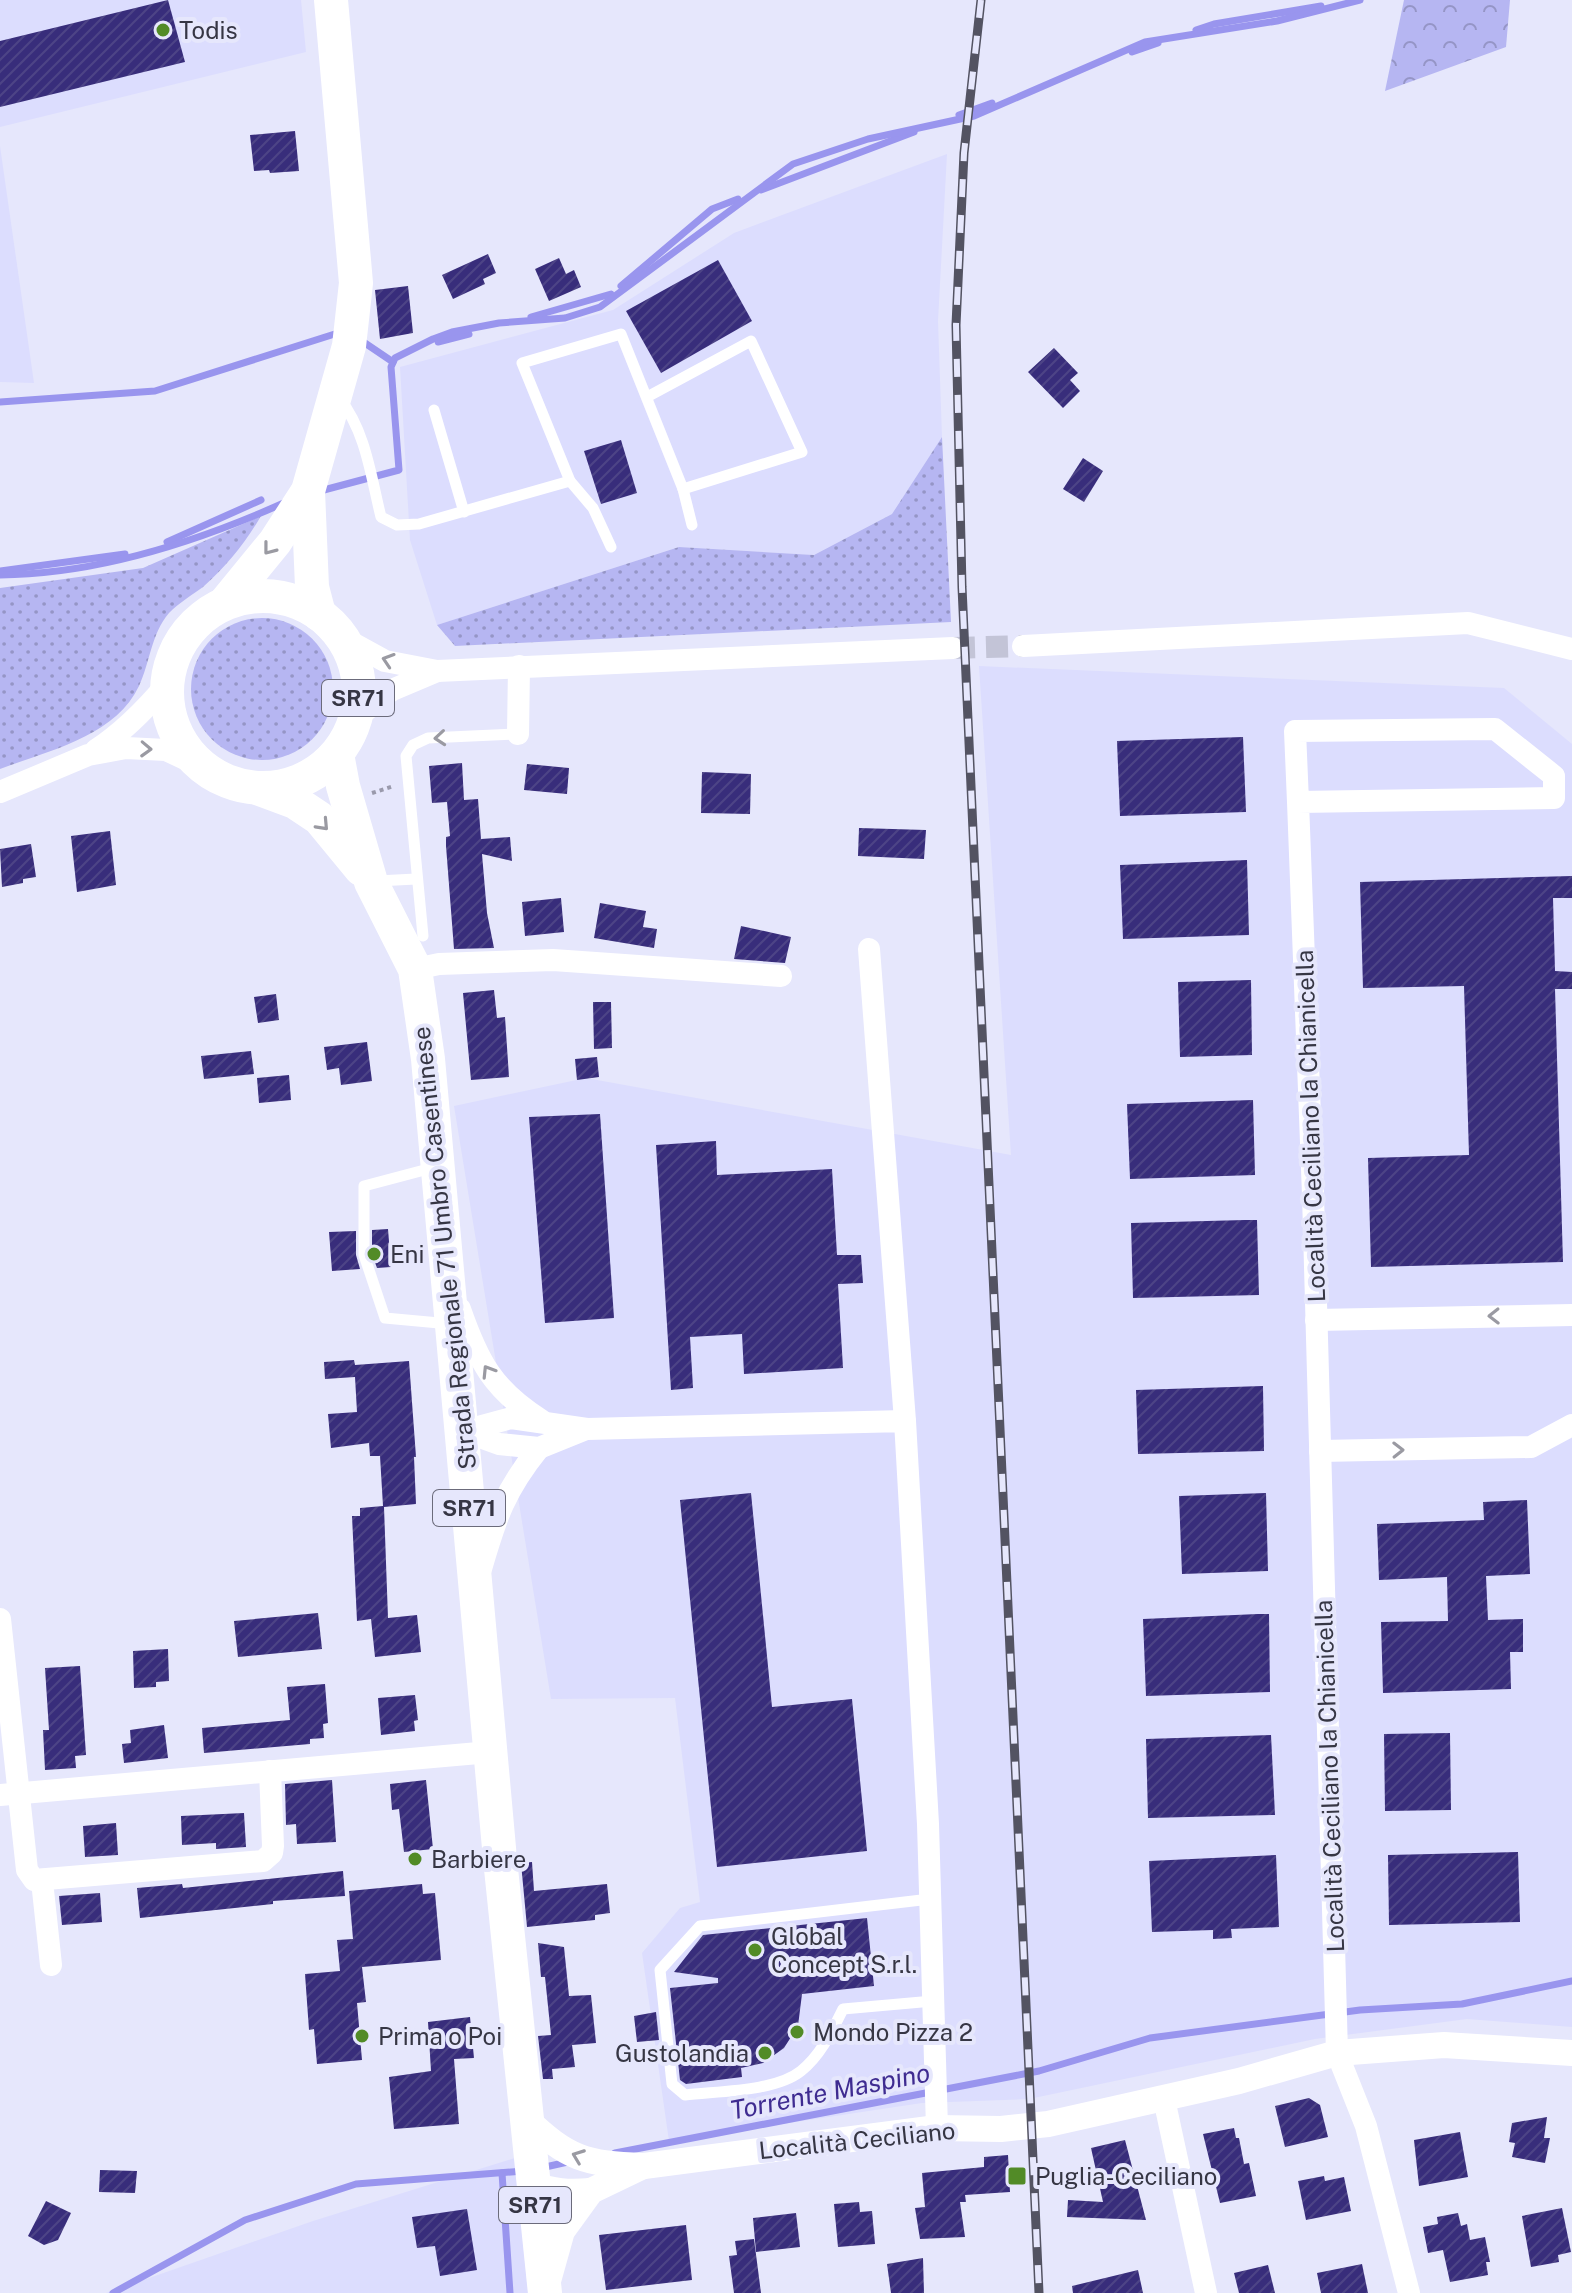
<svg xmlns="http://www.w3.org/2000/svg" width="1572" height="2293" viewBox="0 0 1572 2293" font-family="'Public Sans',sans-serif">
<style>
.built{fill:#dcddfe}
.grass{fill:url(#grass-dots)}
.forest{fill:url(#forest-crowns)}
.lines{fill:none;stroke-linecap:round;stroke-linejoin:round}
.stream{stroke:#9995ee;stroke-width:7}
.building{fill:url(#building-hatch)}
.minor-tunnel{stroke:#c3c4d7;stroke-width:22;stroke-dasharray:22 11;stroke-linecap:butt}
.path{stroke:#9a9aac;stroke-width:4;stroke-dasharray:4 4;stroke-linecap:butt}
.service{stroke:#fff;stroke-width:11}
.minor{stroke:#fff;stroke-width:22}
.tertiary{stroke:#fff;stroke-width:26}
.primary{stroke:#fff;stroke-width:34}
.rail-casing{stroke:#535362;stroke-width:9}
.rail{stroke:#e6e7fc;stroke-width:6;stroke-dasharray:18;stroke-linecap:butt}
.oneway{stroke:#9a9aa2}
.poi-dot{fill:#528b27;stroke:#e6e7fc;stroke-width:3}
.labels{text-anchor:middle;dominant-baseline:central;stroke-width:8;stroke-linejoin:round;paint-order:stroke}
.shield{fill:#e6e7fc;stroke:#6b6b7b;stroke-width:2}
.shield-label{font-size:22px;font-weight:bold;fill:#363644}
.poi-label{font-size:24px;fill:#363644;stroke:#e6e7fc;text-anchor:start}
.street-label{font-size:24px;fill:#363644;stroke:#e6e7fc}
.water-label{font-size:26px;font-style:italic;fill:#3f2c91;stroke:#e6e7fc}
</style>
<defs>
<pattern id="grass-dots" width="8" height="8" patternUnits="userSpaceOnUse" patternTransform="scale(2)"><rect width="8" height="8" fill="#b6b6f2"/><path d="M2 2h.1M6 6h.1" fill="none" stroke="#9595c6" stroke-width="1.8" stroke-linecap="round"/></pattern>
<pattern id="forest-crowns" width="20" height="18" patternUnits="userSpaceOnUse" patternTransform="scale(2)"><rect width="20" height="18" fill="#b6b6f2"/><path d="M2 6a3 3 0 1 1 6 0M12 15a3 3 0 1 1 6 0" fill="none" stroke="#9595c6"/></pattern>
<pattern id="building-hatch" width="6" height="6" patternUnits="userSpaceOnUse" patternTransform="scale(2)"><rect width="6" height="6" fill="#382d7b"/><path d="M-1 1l2-2M0 6l6-6M5 7l2-2" fill="none" stroke="#4d4486"/></pattern>
</defs>
<rect width="100%" height="100%" fill="#e6e7fc"/>
<g class="built">
<polygon points="0,0 301,0 306,52 0,127"/>
<polygon points="0,146 34,383 0,382"/>
<polygon points="947,154 938,321 942,437 892,514 814,555 679,547 437,625 410,540 400,367 613,310 734,233"/>
<polygon points="979,666 1504,688 1572,744 1572,2027 1467,2019 1315,2039 1029,2099 922,2103 669,2141 642,1953 680,1908 700,1902 675,1698 551,1699 454,1106 586,1078 1011,1155"/>
<polygon points="515,2158 528,2293 106,2293 313,2221"/>
</g>
<g class="grass">
<polygon points="942,437 951,622 455,646 437,625 679,547 814,555 892,514"/>
<path d="M261,516C246,542 226,567 203,587C192,595 179,603 169,613C151,634 150,663 139,686C115,737 47,751 0,769V588L143,568Z"/>
<circle cx="262" cy="689" r="71"/>
</g>
<polygon class="forest" points="1404,0 1510,0 1506,47 1385,91"/>
<g class="lines">
<g class="stream">
<polyline points="1196,30 1214,24 1321,6"/>
<polyline points="1132,52 1158,43"/>
<polyline points="959,115 992,103"/>
<polyline points="761,190 914,132"/>
<polyline points="621,286 712,209 738,199"/>
<polyline points="531,317 611,294"/>
<polyline points="359,339 393,362"/>
<polyline points="438,342 469,334"/>
<polyline points="0,402 155,391 341,332"/>
<polyline points="320,491 399,470 391,367 395,358 433,339 452,332 499,323 565,318 600,307 793,164 868,139 974,116 1145,42 1277,21 1360,0"/>
<polyline points="167,542 261,500"/>
<polyline points="0,571 125,554"/>
<path d="M0,575C99,574 197,542 286,502"/>
<polyline points="615,2153 1039,2071 1150,2038 1360,2010 1462,2004 1572,1981"/>
<polyline points="541,2168 572,2161"/>
<polyline points="502,2173 510,2293"/>
<polyline points="113,2293 245,2220 356,2184 524,2171"/>
</g>
</g>
<g class="building">
<polygon points="168,0 185,62 0,107 0,41"/>
<polygon points="295,131 299,171 270,173 269,170 254,171 250,135"/>
<polygon points="488,254 496,273 483,279 485,284 453,299 442,275"/>
<polygon points="559,258 566,274 574,270 581,287 549,301 535,269"/>
<polygon points="718,260 752,321 661,373 626,311"/>
<polygon points="408,286 413,333 380,339 375,290"/>
<polygon points="1054,348 1078,373 1070,380 1080,391 1063,408 1028,372"/>
<polygon points="621,440 637,493 601,504 584,451"/>
<polygon points="1083,458 1103,471 1084,502 1063,489"/>
<polygon points="1243,737 1246,812 1120,816 1117,741"/>
<polygon points="462,763 464,800 478,799 481,839 510,837 512,861 482,854 487,913 494,948 454,949 446,846 446,837 450,836 447,802 432,803 429,766"/>
<polygon points="527,764 569,768 567,794 524,790"/>
<polygon points="702,772 751,774 750,814 701,813"/>
<polygon points="859,828 926,830 924,859 858,856"/>
<polygon points="110,831 116,885 77,892 71,836"/>
<polygon points="31,844 36,877 23,879 23,883 2,887 0,849"/>
<polygon points="1247,860 1249,935 1123,939 1120,865"/>
<polygon points="1572,876 1572,898 1553,898 1555,971 1572,972 1572,989 1555,989 1563,1262 1371,1267 1368,1158 1469,1155 1464,986 1363,988 1360,882"/>
<polygon points="561,898 564,932 525,936 522,902"/>
<polygon points="600,903 646,911 643,927 657,929 654,948 594,938"/>
<polygon points="741,926 791,937 785,963 734,959"/>
<polygon points="1251,980 1252,1055 1180,1057 1178,982"/>
<polygon points="494,990 497,1018 505,1017 509,1077 471,1080 463,993"/>
<polygon points="276,994 279,1020 258,1023 254,997"/>
<polygon points="593,1002 611,1002 612,1048 594,1049"/>
<polygon points="367,1042 372,1081 341,1085 339,1068 327,1070 324,1047"/>
<polygon points="251,1051 254,1074 204,1079 201,1056"/>
<polygon points="597,1057 599,1077 577,1080 575,1059"/>
<polygon points="289,1075 291,1100 259,1103 257,1078"/>
<polygon points="1253,1100 1255,1175 1130,1179 1127,1104"/>
<polygon points="600,1114 614,1318 545,1323 529,1117"/>
<polygon points="716,1141 717,1175 832,1169 837,1255 861,1255 863,1283 838,1284 843,1368 744,1374 742,1334 690,1337 693,1388 671,1390 656,1145"/>
<polygon points="1245,1220 1257,1220 1259,1295 1133,1298 1131,1223"/>
<polygon points="388,1229 391,1267 377,1268 372,1254 372,1230"/>
<polygon points="356,1231 356,1255 360,1269 332,1271 329,1232"/>
<polygon points="354,1360 355,1365 409,1361 416,1457 414,1457 416,1504 384,1507 388,1618 417,1615 421,1652 375,1657 371,1619 357,1621 352,1516 360,1516 360,1508 383,1506 380,1456 370,1456 369,1443 331,1448 328,1414 357,1412 355,1377 325,1379 324,1362"/>
<polygon points="1263,1386 1264,1451 1138,1454 1136,1390"/>
<polygon points="751,1493 772,1707 852,1699 867,1851 717,1867 680,1500"/>
<polygon points="1266,1493 1268,1571 1182,1574 1179,1496"/>
<polygon points="1527,1500 1530,1574 1486,1576 1488,1620 1523,1619 1523,1652 1510,1652 1511,1689 1383,1693 1381,1622 1448,1621 1447,1577 1379,1580 1377,1524 1484,1520 1483,1502"/>
<polygon points="318,1613 322,1649 238,1657 234,1621"/>
<polygon points="1258,1614 1269,1614 1270,1692 1146,1696 1143,1619"/>
<polygon points="168,1649 169,1681 156,1682 156,1687 134,1688 133,1651"/>
<polygon points="80,1666 86,1755 75,1756 76,1768 45,1770 43,1730 49,1730 45,1668"/>
<polygon points="325,1684 328,1723 323,1724 324,1738 310,1739 310,1744 204,1753 202,1728 290,1720 287,1687"/>
<polygon points="415,1695 418,1720 414,1721 415,1731 381,1735 378,1698"/>
<polygon points="164,1725 168,1758 124,1763 122,1744 131,1743 130,1730"/>
<polygon points="1450,1733 1451,1810 1385,1811 1384,1734"/>
<polygon points="1271,1735 1275,1815 1148,1818 1146,1739"/>
<polygon points="332,1780 336,1842 297,1844 296,1824 286,1825 285,1784"/>
<polygon points="426,1780 433,1849 404,1852 399,1809 392,1810 390,1784"/>
<polygon points="244,1813 246,1847 216,1849 216,1843 182,1845 181,1816"/>
<polygon points="116,1823 118,1855 85,1857 83,1826"/>
<polygon points="1518,1852 1520,1922 1389,1925 1388,1855"/>
<polygon points="1276,1855 1279,1927 1231,1929 1232,1938 1213,1939 1213,1930 1152,1932 1149,1861"/>
<polygon points="532,1862 534,1891 607,1884 610,1913 595,1915 595,1920 527,1927 521,1863"/>
<polygon points="343,1871 345,1896 273,1901 273,1904 140,1918 137,1888 182,1884 183,1888"/>
<polygon points="422,1884 423,1894 435,1893 441,1960 362,1967 366,2002 357,2003 362,2060 317,2064 314,2029 309,2030 305,1974 340,1971 337,1940 353,1939 349,1891"/>
<polygon points="100,1893 102,1922 62,1925 59,1896"/>
<polygon points="867,1918 874,1986 802,1994 798,2026 784,2048 763,2063 741,2068 742,2077 686,2084 680,2080 670,1988 718,1983 718,1978 674,1972 703,1935"/>
<polygon points="538,1943 564,1947 569,1996 591,1995 596,2043 572,2045 575,2067 552,2069 553,2079 543,2079 538,2036 551,2035 545,1977 541,1977"/>
<polygon points="656,2012 659,2040 637,2042 634,2016"/>
<polygon points="470,2017 474,2058 454,2059 459,2124 394,2129 389,2077 431,2071 428,2022"/>
<polygon points="1309,2098 1320,2105 1328,2137 1285,2147 1275,2106"/>
<polygon points="1547,2117 1544,2138 1550,2138 1545,2163 1512,2157 1515,2143 1509,2142 1512,2123"/>
<polygon points="1234,2128 1236,2138 1239,2138 1244,2164 1249,2163 1256,2196 1220,2203 1203,2134"/>
<polygon points="1460,2132 1468,2177 1419,2186 1414,2140"/>
<polygon points="1125,2140 1146,2220 1067,2217 1068,2200 1103,2202 1091,2148"/>
<polygon points="1008,2155 1010,2192 965,2195 966,2202 960,2202 965,2237 920,2239 915,2208 925,2207 922,2173 984,2167 984,2157"/>
<polygon points="100,2170 137,2171 135,2193 99,2192"/>
<polygon points="1324,2176 1325,2181 1344,2177 1351,2211 1306,2220 1298,2181"/>
<polygon points="46,2201 71,2213 58,2240 44,2245 28,2236"/>
<polygon points="859,2202 860,2212 872,2211 875,2244 838,2247 834,2204"/>
<polygon points="1562,2208 1571,2252 1558,2255 1559,2262 1531,2267 1522,2216"/>
<polygon points="467,2209 477,2270 440,2276 435,2246 417,2248 412,2217"/>
<polygon points="796,2213 800,2247 756,2252 753,2218"/>
<polygon points="1458,2213 1461,2226 1467,2224 1470,2240 1485,2237 1490,2262 1486,2262 1488,2275 1450,2282 1443,2250 1428,2253 1423,2227 1438,2224 1437,2217"/>
<polygon points="686,2225 692,2280 606,2290 599,2235"/>
<polygon points="754,2239 761,2293 734,2293 729,2256 737,2255 735,2241"/>
<polygon points="923,2258 924,2293 891,2293 887,2264"/>
<polygon points="1362,2264 1368,2293 1321,2293 1317,2273"/>
<polygon points="1268,2265 1275,2293 1239,2293 1234,2273"/>
<polygon points="1138,2270 1143,2293 1073,2293 1072,2286"/>
</g>
<g class="lines">
<polyline class="minor-tunnel" points="953,648 1023,646"/>
<polyline class="path" points="372,793 394,786"/>
<g class="service">
<polyline points="647,397 751,341 802,452 683,489"/>
<path d="M340,399C366,432 371,477 381,517L397,525L419,524L570,481"/>
<polyline points="434,410 464,512"/>
<polyline points="611,547 593,508 570,481 522,363 621,334 683,489 692,525"/>
<polyline points="377,881 416,879"/>
<polyline points="423,936 406,756 413,745 428,738 518,734"/>
<polyline points="432,1168 364,1186 364,1255 385,1318 450,1324"/>
<path d="M930,1899L700,1926L660,1970L672,2084L685,2095C717,2091 775,2092 801,2071C821,2055 832,2031 843,2009L933,2001"/>
</g>
<g class="minor">
<polyline points="343,638 385,661 437,671 953,648"/>
<polyline points="1023,646 1468,623 1572,649"/>
<polyline points="356,718 392,690 437,671"/>
<polyline points="518,734 519,666"/>
<path d="M96,750C123,732 145,710 166,685"/>
<polyline points="0,792 88,755 126,748 166,750 200,766"/>
<polyline points="1298,802 1295,731 1495,729 1554,776 1554,798 1298,802 1313,1195 1337,2053 1366,2126 1409,2293"/>
<polyline points="869,949 905,1421"/>
<polyline points="415,969 439,964 553,960 781,976"/>
<path d="M460,1309C478,1361 493,1390 541,1420"/>
<polyline points="1316,1320 1572,1315"/>
<polyline points="463,1431 511,1418 587,1429 905,1421 928,1824 937,2128"/>
<polyline points="463,1431 499,1444 539,1448 586,1429"/>
<polyline points="1320,1451 1531,1447 1572,1425"/>
<path d="M481,1569C496,1517 505,1490 539,1448"/>
<polyline points="0,1619 27,1870 34,1880 263,1861 272,1853 273,1846 270,1771"/>
<polyline points="0,1795 490,1752"/>
<polyline points="42,1881 51,1965"/>
<polyline points="1164,2099 1206,2293"/>
</g>
<g class="tertiary">
<path d="M525,2118C568,2159 585,2164 644,2166L937,2128L1001,2129L1048,2124L1239,2081L1337,2053L1444,2045L1572,2053"/>
<path d="M532,2184C553,2192 569,2193 591,2191"/>
<polyline points="548,2281 562,2231 591,2191 641,2167"/>
</g>
<g class="primary">
<polyline points="308,491 312,587 319,614"/>
<circle cx="263" cy="692" r="96"/>
<polyline points="225,603 275,542 308,491 349,346 356,283 331,0"/>
<polyline points="337,754 343,786 371,882 415,969 428,1059 500,1859 545,2293"/>
<polyline points="260,789 295,802 319,818 361,869"/>
</g>
<defs>
<polyline id="rail" points="981,0 964,153 956,325 962,587 1039,2293"/>
</defs>
<use href="#rail" class="rail-casing"/>
<use href="#rail" class="rail"/>
</g>
<defs><path id="oneway-chevron" d="M-2-3.5L2.5 0L-2 3.5" fill="none" stroke-width="1.6" stroke-linecap="round" stroke-linejoin="round" transform="scale(2)"/></defs>
<g class="oneway">
<use href="#oneway-chevron" transform="translate(269 549) rotate(128)"/>
<use href="#oneway-chevron" transform="translate(388 660) rotate(-162)"/>
<use href="#oneway-chevron" transform="translate(440 738) rotate(175)"/>
<use href="#oneway-chevron" transform="translate(146 749) rotate(2)"/>
<use href="#oneway-chevron" transform="translate(323 825) rotate(47)"/>
<use href="#oneway-chevron" transform="translate(1494 1316) rotate(179)"/>
<use href="#oneway-chevron" transform="translate(488 1371) rotate(-122)"/>
<use href="#oneway-chevron" transform="translate(1398 1450) rotate(-1)"/>
<use href="#oneway-chevron" transform="translate(578 2156) rotate(-159)"/>
</g>
<g class="poi-dot">
<circle cx="163" cy="30" r="8"/>
<circle cx="374" cy="1254" r="8"/>
<circle cx="415" cy="1859" r="8"/>
<circle cx="755" cy="1950" r="8"/>
<circle cx="797" cy="2032" r="8"/>
<circle cx="362" cy="2036" r="8"/>
<circle cx="765" cy="2053" r="8"/>
<rect x="1007" y="2166" width="20" height="20" rx="4"/>
</g>
<g class="labels">
<g class="shield">
<rect x="322" y="680" width="72" height="36" rx="6"/>
<rect x="433" y="1490" width="72" height="36" rx="6"/>
<rect x="499" y="2187" width="72" height="36" rx="6"/>
</g>
<g class="shield-label">
<text x="358" y="698">SR71</text>
<text x="469" y="1508">SR71</text>
<text x="535" y="2205">SR71</text>
</g>
<g class="poi-label">
<text x="179" y="30">Todis</text>
<text x="390" y="1254">Eni</text>
<text x="431" y="1859">Barbiere</text>
<text x="771" y="1936">Global<tspan x="771" dy="28">Concept S.r.l.</tspan></text>
<text x="813" y="2032">Mondo Pizza 2</text>
<text x="378" y="2036">Prima o Poi</text>
<text x="749" y="2053" text-anchor="end">Gustolandia</text>
<text x="1035" y="2176">Puglia-Ceciliano</text>
</g>
<g class="street-label">
<text transform="translate(1310 1126) rotate(-92)">Località Ceciliano la Chianicella</text>
<text transform="translate(444 1248) rotate(-96)">Strada Regionale 71 Umbro Casentinese</text>
<text transform="translate(1329 1776) rotate(-92)">Località Ceciliano la Chianicella</text>
<text transform="translate(857 2140) rotate(-6)">Località Ceciliano</text>
</g>
<g class="water-label">
<text transform="translate(830 2091) rotate(-11)">Torrente Maspino</text>
</g>
</g>
</svg>
